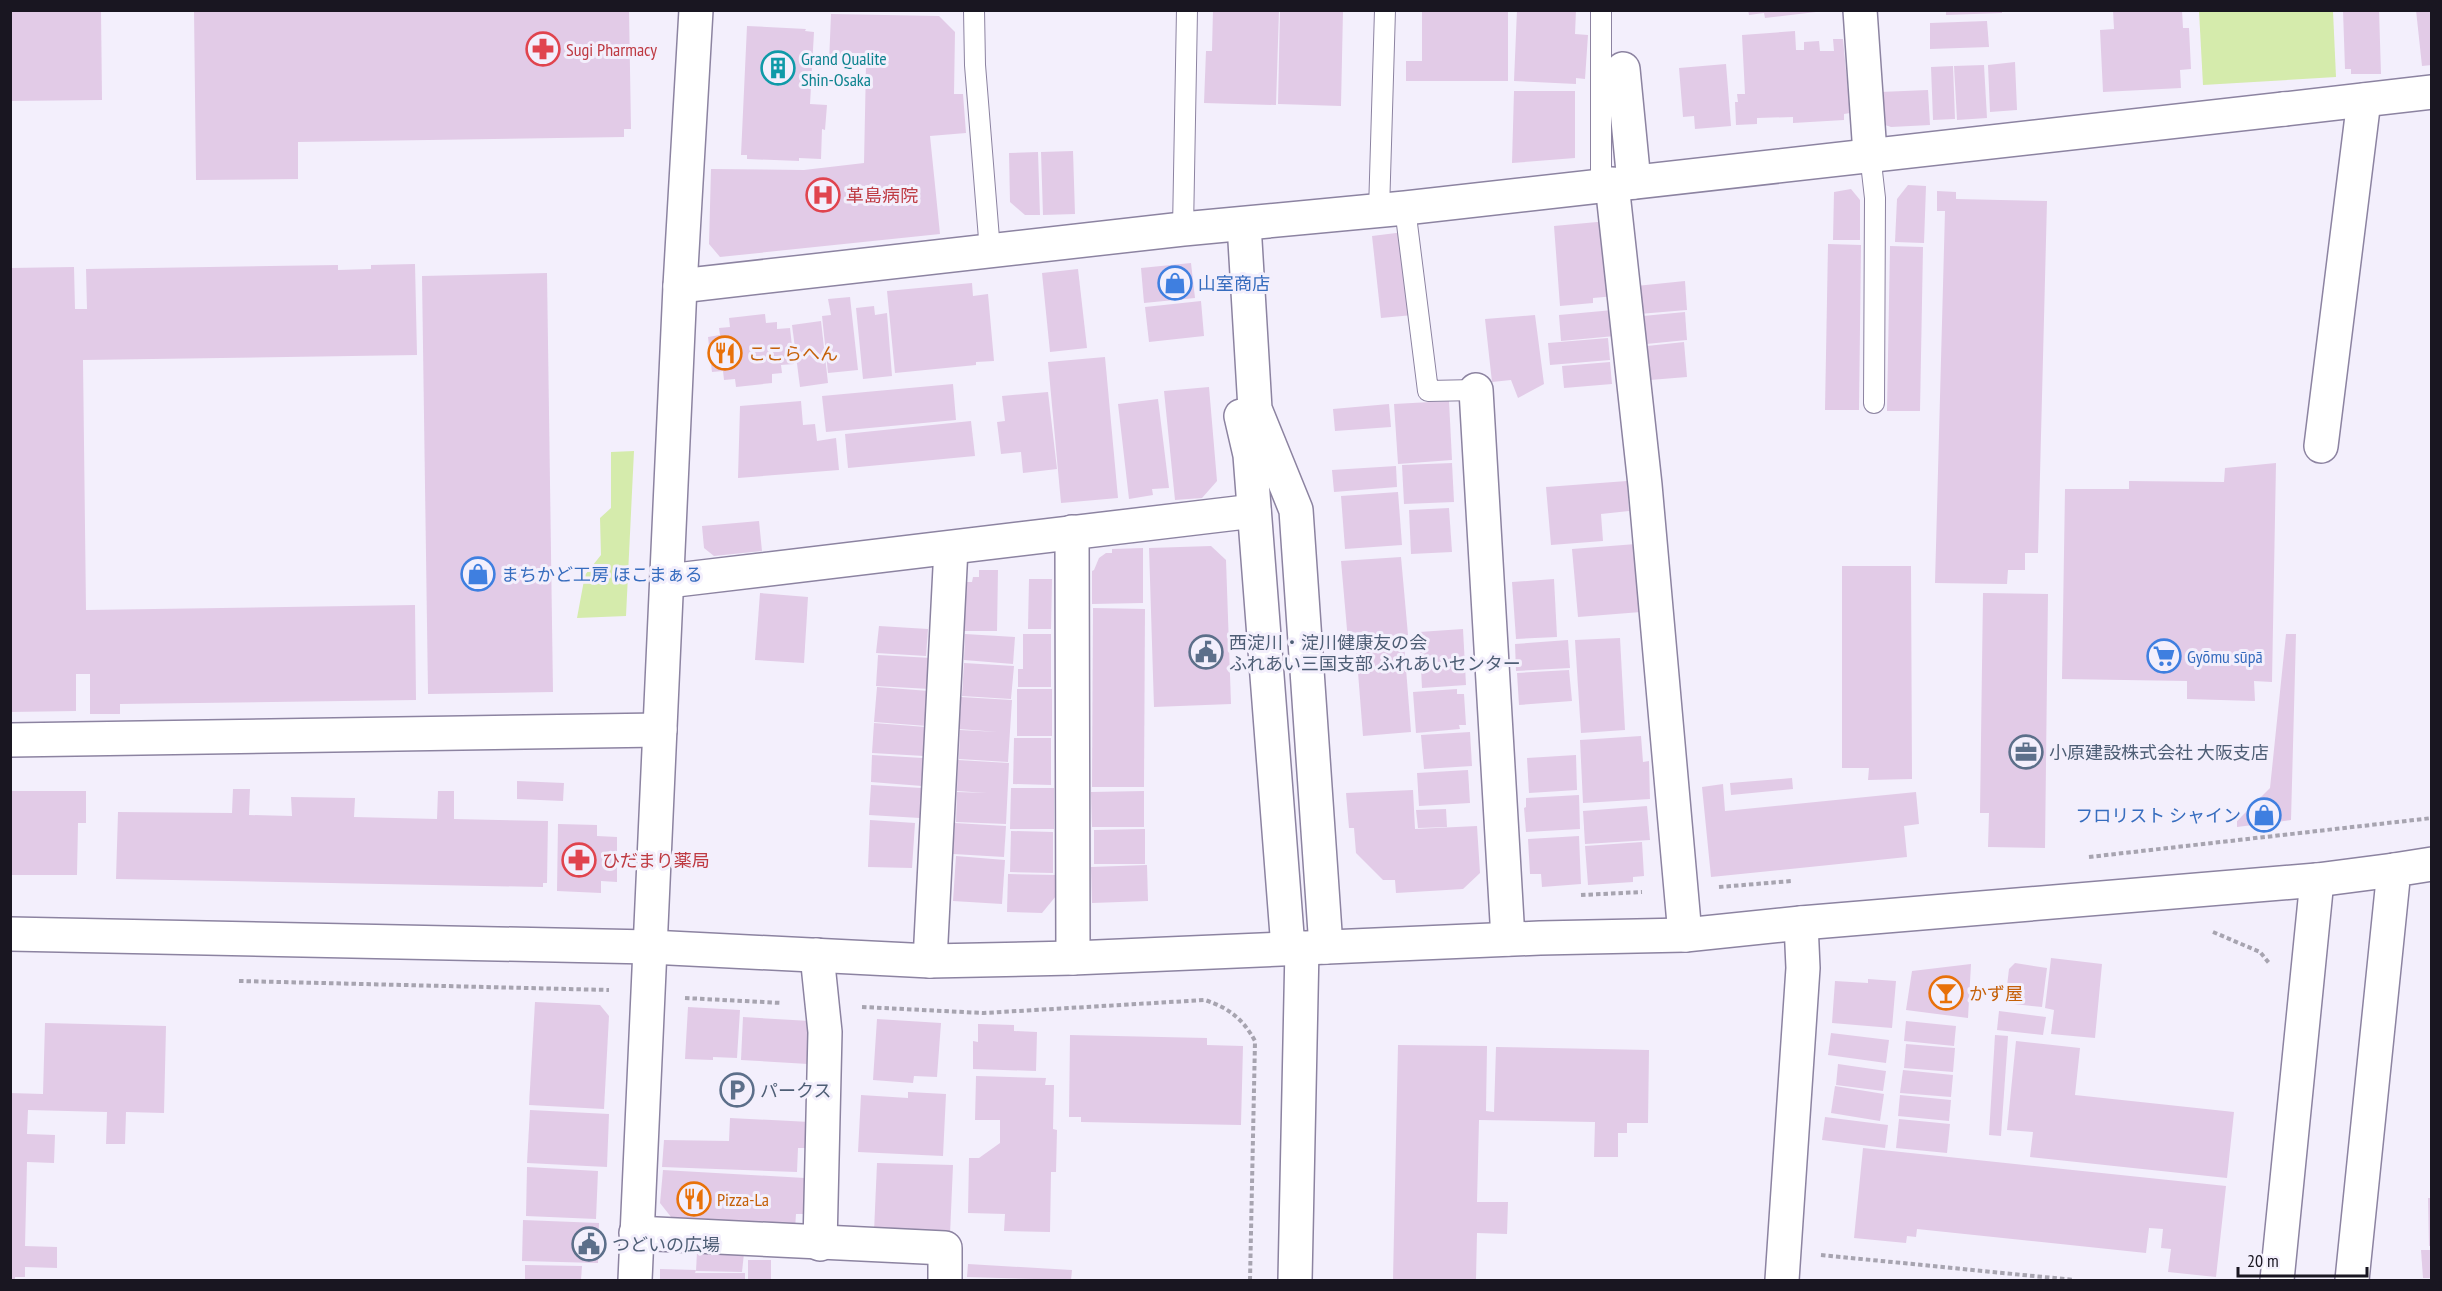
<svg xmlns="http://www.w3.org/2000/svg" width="2442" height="1291" viewBox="0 0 2442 1291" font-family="'PT Sans Narrow','Noto Sans JP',sans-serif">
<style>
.green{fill:#d5ebac}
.building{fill:#e2cbe7}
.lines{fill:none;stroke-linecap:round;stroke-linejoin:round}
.service-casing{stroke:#8c83a1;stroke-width:22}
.minor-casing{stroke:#8c83a1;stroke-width:36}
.tertiary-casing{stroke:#8c83a1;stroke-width:36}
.path{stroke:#a7a4b0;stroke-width:4;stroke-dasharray:4.5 3;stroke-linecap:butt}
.service{stroke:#fff;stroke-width:20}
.minor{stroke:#fff;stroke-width:33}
.tertiary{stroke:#fff;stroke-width:33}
.labels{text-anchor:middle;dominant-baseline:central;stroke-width:6;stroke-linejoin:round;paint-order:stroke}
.health-label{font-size:18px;fill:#be3a42;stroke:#f3effc;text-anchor:start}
.culture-label{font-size:18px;fill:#0d838f;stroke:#f3effc;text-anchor:start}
.shop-label{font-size:18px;fill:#366cbe;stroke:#f3effc;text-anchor:start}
.food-label{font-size:18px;fill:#c56008;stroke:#f3effc;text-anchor:start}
.service-label{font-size:18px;fill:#4e5e75;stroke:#f3effc;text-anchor:start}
</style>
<rect width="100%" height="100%" fill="#f3effc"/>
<g class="green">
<polygon points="2199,11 2333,11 2336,77 2203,85"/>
<polygon points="634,451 626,616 577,618 585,575 601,555 600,518 611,508 611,452"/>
</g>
<g class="building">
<polygon points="10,10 101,10 102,100 10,101"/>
<polygon points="194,10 629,10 631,129 624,129 624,137 298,142 298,179 196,180"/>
<polygon points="1213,10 1279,10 1276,105 1204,103 1206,51 1212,51"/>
<polygon points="1280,10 1343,10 1341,106 1278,104"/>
<polygon points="1422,10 1508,10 1508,81 1406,81 1406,61 1422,61"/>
<polygon points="1517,10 1576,10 1575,34 1588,35 1585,79 1576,78 1576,84 1514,81"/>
<polygon points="1748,10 1816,10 1816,12 1765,18 1764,13 1749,15"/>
<polygon points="1946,10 2002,10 2002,13 1946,15"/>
<polygon points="2113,10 2182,10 2183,28 2189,28 2191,69 2180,70 2181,88 2103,92 2100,30 2114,29"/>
<polygon points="2343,10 2379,10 2381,74 2351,74 2351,69 2345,69"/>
<polygon points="2416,10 2432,10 2432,65 2422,66"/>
<polygon points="831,14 939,16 955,32 954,94 963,94 966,133 930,136 940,234 720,257 709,244 711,169 804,170 864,163 866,65 829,63"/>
<polygon points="1987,21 1989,47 1930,49 1930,23"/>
<polygon points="747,26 806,29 805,31 814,32 810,104 827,105 825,130 822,129 821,159 799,158 799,161 747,159 747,155 741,155"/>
<polygon points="1795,31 1796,50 1804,50 1804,42 1819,41 1820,51 1834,51 1833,39 1843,39 1850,113 1844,114 1844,120 1793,123 1793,117 1757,118 1757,124 1736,125 1735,102 1738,102 1737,94 1745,94 1742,35"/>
<polygon points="2015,62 2017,110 1990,112 1988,65"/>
<polygon points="1726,64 1731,126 1695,129 1694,116 1683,117 1679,68"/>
<polygon points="1984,65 1987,118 1957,120 1954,66"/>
<polygon points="1953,66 1955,119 1933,120 1931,67"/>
<polygon points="1928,90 1930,125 1891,127 1882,124 1880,92"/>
<polygon points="1514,91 1575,91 1575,158 1512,163"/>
<polygon points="1073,151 1075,214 1043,215 1041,152"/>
<polygon points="1038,152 1040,215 1025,215 1010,202 1009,153"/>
<polygon points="1908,185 1926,186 1924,243 1895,242 1897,199"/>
<polygon points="1851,189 1860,200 1860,240 1833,240 1834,192"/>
<polygon points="1937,191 1956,192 1956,199 2047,201 2038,553 2025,553 2025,570 2008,570 2007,584 1935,583 1945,211 1937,211"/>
<polygon points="1608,221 1615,296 1593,298 1593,303 1560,306 1554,226"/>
<polygon points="1404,232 1413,315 1381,318 1372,236"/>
<polygon points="1828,244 1861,245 1859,410 1825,410"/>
<polygon points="1890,246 1923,247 1920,411 1887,411"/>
<polygon points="1191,263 1195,298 1144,303 1141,268"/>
<polygon points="415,264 417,355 83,360 86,610 415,605 416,700 120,704 120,714 90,714 90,674 76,674 76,711 10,712 10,268 74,267 75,309 87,309 86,269 338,265 338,270 371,269 371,265"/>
<polygon points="1078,269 1087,348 1050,352 1042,273"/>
<polygon points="547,273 553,692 428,694 422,276"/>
<polygon points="1685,281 1687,310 1639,314 1636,286"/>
<polygon points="972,283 973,296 988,294 994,361 976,362 976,365 895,373 887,291"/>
<polygon points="850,297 858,370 828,373 822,316 831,315 828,299"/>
<polygon points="1201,301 1204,336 1149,342 1145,307"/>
<polygon points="874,306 875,315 887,313 892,376 863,379 856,308"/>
<polygon points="1613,310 1615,336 1561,341 1559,315"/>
<polygon points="1685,312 1687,340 1646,344 1643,316"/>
<polygon points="765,314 766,323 777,322 777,329 790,328 794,364 781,365 782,373 772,374 772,383 736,387 735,379 724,380 723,371 712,372 708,337 720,335 719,328 730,327 729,318"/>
<polygon points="1535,315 1544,384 1518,398 1511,380 1492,382 1485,319"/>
<polygon points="821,321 828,383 800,387 792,325"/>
<polygon points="1608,338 1610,360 1550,365 1548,343"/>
<polygon points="1684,342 1687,377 1650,380 1647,346"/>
<polygon points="1105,357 1118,498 1061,503 1048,362"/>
<polygon points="1610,362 1612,384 1564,388 1562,366"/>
<polygon points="953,384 956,420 826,432 822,396"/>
<polygon points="1209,387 1217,481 1202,498 1175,500 1164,391"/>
<polygon points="1048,392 1057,469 1023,473 1021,452 1001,454 997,422 1005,421 1002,396"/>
<polygon points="1158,399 1169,488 1152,489 1153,495 1129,499 1118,404"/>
<polygon points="801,401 803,425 815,424 817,441 836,438 839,470 738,478 740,406"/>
<polygon points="1449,401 1452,460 1398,464 1394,404"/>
<polygon points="1389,404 1391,427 1335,431 1333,409"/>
<polygon points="971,421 975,456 848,468 845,434"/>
<polygon points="1452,463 1454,502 1404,504 1402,465"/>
<polygon points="2276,463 2272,682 2254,681 2255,701 2187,699 2187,681 2062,679 2065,489 2129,489 2129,481 2224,482 2225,468"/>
<polygon points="1396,466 1397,487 1334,492 1332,470"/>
<polygon points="1627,481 1629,511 1601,514 1603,541 1551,545 1546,487"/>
<polygon points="1398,492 1402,545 1345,549 1341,496"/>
<polygon points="1449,508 1452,552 1411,554 1409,510"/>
<polygon points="759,521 762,551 714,556 704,548 702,526"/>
<polygon points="1636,544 1641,612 1578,617 1572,549"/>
<polygon points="1211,546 1226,560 1231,704 1154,707 1149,548"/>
<polygon points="1143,548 1143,603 1092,604 1092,571 1094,570 1099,558 1106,553 1112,553 1112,549"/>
<polygon points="1401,557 1408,635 1348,641 1341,561"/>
<polygon points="1842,566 1911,566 1912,779 1868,780 1869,768 1842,768"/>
<polygon points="979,570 998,570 997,631 962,631 964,594 966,595 967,582 972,582 973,577 979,577"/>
<polygon points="1029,579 1052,579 1051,629 1028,629"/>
<polygon points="1554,579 1557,637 1516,639 1512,582"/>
<polygon points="760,593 808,597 804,663 755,660"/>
<polygon points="1983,593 2048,594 2045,848 1988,847 1989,813 1980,813"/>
<polygon points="1093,608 1145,609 1144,787 1092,787"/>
<polygon points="879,626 928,629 926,656 876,653"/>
<polygon points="1463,629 1466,685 1422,688 1419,632"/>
<polygon points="965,634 1015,637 1013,664 964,660"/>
<polygon points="1023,634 1051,634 1051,687 1018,687 1018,669 1023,669"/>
<polygon points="2286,634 2296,634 2291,820 2237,827 2237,821 2270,788"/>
<polygon points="1620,638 1625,730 1581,733 1575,640"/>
<polygon points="1568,640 1570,668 1516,671 1515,644"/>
<polygon points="1404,643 1411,732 1363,736 1356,647"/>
<polygon points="878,655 932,658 930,689 876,686"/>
<polygon points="964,663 1014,666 1011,699 962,696"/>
<polygon points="1569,670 1572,701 1519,705 1517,673"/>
<polygon points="877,687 929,691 927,726 874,722"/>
<rect x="1017" y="689" width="35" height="47"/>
<polygon points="1457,689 1457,694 1464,694 1466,725 1459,725 1460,729 1416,733 1413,692"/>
<polygon points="961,697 1012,700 1008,762 959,759 960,730 998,732 959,729"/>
<polygon points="874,723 926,727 924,756 872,753"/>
<polygon points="1470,732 1472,766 1424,769 1421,735"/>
<polygon points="1641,736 1643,762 1649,761 1650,799 1583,803 1580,740"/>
<polygon points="1014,738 1051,738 1051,785 1013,784"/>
<polygon points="872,755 923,758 922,786 871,782"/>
<polygon points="1576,755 1577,790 1529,793 1527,758"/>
<polygon points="958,760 1009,763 1006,824 956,822 957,792 987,793 957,791"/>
<polygon points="1468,770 1470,803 1419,806 1417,773"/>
<polygon points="1792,778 1793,789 1731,795 1730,783"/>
<polygon points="517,781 564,783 563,801 517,799"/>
<polygon points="1723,784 1725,811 1916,792 1919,824 1904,826 1907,857 1711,877 1702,787"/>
<polygon points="871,785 922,788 920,818 869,815"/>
<polygon points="1011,788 1054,788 1054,829 1010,829"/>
<polygon points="233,789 250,789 249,815 292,816 291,797 355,798 354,817 437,819 438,791 454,791 454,819 548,821 547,883 543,883 543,887 116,879 118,812 232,813"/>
<polygon points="1413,790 1415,829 1477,826 1480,873 1463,889 1396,893 1395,880 1383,880 1356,853 1354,828 1349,828 1346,793"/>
<polygon points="10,791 86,791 86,823 78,823 77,875 10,875"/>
<polygon points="1144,791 1144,827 1092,827 1091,792"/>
<polygon points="1579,795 1580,829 1526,832 1524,808 1526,807 1526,798"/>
<polygon points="1647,806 1650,840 1585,844 1583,811"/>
<polygon points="1446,809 1447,827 1418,828 1416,810"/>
<polygon points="870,820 915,823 912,868 868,867"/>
<polygon points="955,823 1006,826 1004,857 953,854"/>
<polygon points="558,824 597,825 597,836 617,837 617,882 601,881 601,893 557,891"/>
<polygon points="1145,829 1145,864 1094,864 1094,830"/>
<polygon points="1011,831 1053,832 1053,873 1010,872"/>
<polygon points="1579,836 1581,884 1542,887 1541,874 1530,874 1528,839"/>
<polygon points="1642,842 1644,876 1633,877 1633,882 1588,885 1585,846"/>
<polygon points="956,856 1005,860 1002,904 953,901"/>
<polygon points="1147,865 1148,901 1092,903 1091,867"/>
<polygon points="1008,874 1057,875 1056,896 1042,913 1007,912"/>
<polygon points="2051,958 2102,964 2095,1038 2051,1034 2054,1010 2045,1008"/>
<polygon points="2015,963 2047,968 2042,1007 2005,1003 2009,969"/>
<polygon points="1971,964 1968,1018 1906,1010 1912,971"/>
<polygon points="1868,979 1896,981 1892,1028 1832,1023 1835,981 1868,983"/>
<polygon points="535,1002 600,1005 609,1016 604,1109 529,1105"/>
<polygon points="688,1007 740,1010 737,1058 713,1057 713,1060 685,1059"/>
<polygon points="1999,1011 2046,1017 2043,1035 1997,1030"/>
<polygon points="743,1017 810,1021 808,1064 741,1060"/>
<polygon points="877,1019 941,1023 937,1077 914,1076 913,1083 873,1080"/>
<polygon points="1906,1021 1956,1026 1954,1046 1904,1041"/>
<polygon points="45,1023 166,1026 164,1113 126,1112 125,1144 106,1144 107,1112 28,1110 27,1134 55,1135 54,1163 27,1162 25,1246 57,1247 57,1268 25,1267 25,1277 15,1277 15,1280 10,1280 10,1093 43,1094"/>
<polygon points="978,1024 1014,1025 1014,1031 1037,1032 1036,1071 973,1069 973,1041 978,1042"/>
<polygon points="1831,1033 1889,1040 1886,1063 1828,1055"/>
<polygon points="1070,1035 1207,1038 1207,1045 1243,1046 1241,1125 1081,1122 1081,1117 1069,1117"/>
<polygon points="1995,1035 2008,1036 2001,1136 1989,1135"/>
<polygon points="2016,1041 2080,1048 2075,1095 2234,1112 2227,1178 2030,1157 2033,1132 2007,1130"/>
<polygon points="1906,1044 1955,1048 1953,1072 1904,1068"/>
<polygon points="1398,1045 1487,1046 1486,1111 1494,1112 1496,1047 1649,1050 1648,1123 1627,1123 1627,1133 1618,1133 1618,1157 1594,1157 1595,1122 1479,1120 1477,1202 1508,1202 1507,1234 1477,1233 1476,1280 1393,1280"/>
<polygon points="1838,1064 1886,1071 1883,1091 1836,1085"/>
<polygon points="1903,1070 1953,1075 1951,1097 1900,1093"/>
<polygon points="976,1076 1046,1078 1045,1085 1054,1085 1053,1129 1057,1130 1056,1172 1051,1172 1050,1232 1004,1231 1005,1214 968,1213 969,1158 979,1158 1000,1143 1000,1120 975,1120"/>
<polygon points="1835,1086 1884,1094 1880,1121 1831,1113"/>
<polygon points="908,1092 946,1094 943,1156 858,1152 861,1095 908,1098"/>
<polygon points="1900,1095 1951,1100 1949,1121 1898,1116"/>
<polygon points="530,1110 609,1114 607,1167 527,1163"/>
<polygon points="1825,1117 1888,1125 1885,1148 1822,1140"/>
<polygon points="730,1118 810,1122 808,1148 798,1148 797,1172 662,1167 664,1140 729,1141"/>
<polygon points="1899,1119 1950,1124 1947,1153 1896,1148"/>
<polygon points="1863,1148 2226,1186 2216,1277 2168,1272 2171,1249 2161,1248 2163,1229 2149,1228 2146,1253 1917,1229 1916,1237 1907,1236 1906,1243 1854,1238"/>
<polygon points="877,1163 953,1165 950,1235 874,1232"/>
<polygon points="527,1167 598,1171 596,1219 526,1216"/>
<polygon points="663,1170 805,1178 803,1214 796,1214 795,1229 675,1222 660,1203"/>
<polygon points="2428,1198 2432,1198 2432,1246 2429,1246"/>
<polygon points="523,1220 599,1223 598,1263 522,1261"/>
<polygon points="2421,1250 2432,1250 2432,1278 2423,1278"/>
<polygon points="697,1252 744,1253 742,1272 696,1271"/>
<rect x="748" y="1260" width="23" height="20"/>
<polygon points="968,1264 1072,1270 1071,1280 967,1277"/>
<polygon points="525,1265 582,1266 581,1280 525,1280"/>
<polygon points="660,1269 696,1270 695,1273 745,1273 745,1280 660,1280"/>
</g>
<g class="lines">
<defs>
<g id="service">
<polyline points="974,10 975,65 990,251"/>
<polyline points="1870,154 1875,198 1874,403"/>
<polyline points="1601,186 1601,10"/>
<polyline points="1405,208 1428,391 1476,390"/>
<polyline points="1379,211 1385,10"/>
<polyline points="1183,229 1187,10"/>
</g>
<g id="minor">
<polyline points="1860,10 1870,154"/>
<polyline points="1623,69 1634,182"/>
<polyline points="2284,109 2432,92"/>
<polyline points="1612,184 1645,485 1685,935"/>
<polyline points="1244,224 1255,409 1296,510 1326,947"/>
<polyline points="1476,390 1508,939"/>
<polyline points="1241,416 1250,455 1288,948"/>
<polyline points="2321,446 2364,100"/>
<polyline points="1072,532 1073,958"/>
<polyline points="668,581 1254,511"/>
<polyline points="10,740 660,730"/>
<polyline points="817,955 825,1032 820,1244"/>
<polyline points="930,961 951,548"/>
<polyline points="636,1233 945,1248 945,1280"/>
<polyline points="2277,1280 2317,880"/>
<polyline points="2352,1280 2394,870 2432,864"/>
</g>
<g id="tertiary">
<polyline points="680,286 1183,229 1405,208 2284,109"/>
<polyline points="10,934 650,947 930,961 1073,958 1540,938 1685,935 1801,923 2317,880 2394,870"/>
<polyline points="635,1280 680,286 696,10"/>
<polyline points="1295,1280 1302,948"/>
<polyline points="1782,1280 1803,968 1801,923"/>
</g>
</defs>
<use href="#service" class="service-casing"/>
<use href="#minor" class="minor-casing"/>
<use href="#tertiary" class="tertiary-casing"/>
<g class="path">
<polyline points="2089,857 2432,818"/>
<polyline points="1719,887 1792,881"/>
<polyline points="1581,895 1642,892"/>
<polyline points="2213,932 2260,952 2269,963"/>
<polyline points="239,981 609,990"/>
<polyline points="685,998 782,1003"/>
<path d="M862,1007L984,1013L1205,1000C1229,1008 1243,1019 1255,1041L1250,1280"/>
<polyline points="1821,1255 2074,1280"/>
</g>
<use href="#service" class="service"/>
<use href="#minor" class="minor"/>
<use href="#tertiary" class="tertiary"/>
</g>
<defs>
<symbol id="pharmacy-ring" viewBox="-11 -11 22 22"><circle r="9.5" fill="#f3effc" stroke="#e0444e" stroke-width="1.5"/><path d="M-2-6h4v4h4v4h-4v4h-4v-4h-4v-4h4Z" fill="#e0444e"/></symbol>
<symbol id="building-ring" viewBox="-11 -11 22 22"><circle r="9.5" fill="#f3effc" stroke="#0f9aa8" stroke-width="1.5"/><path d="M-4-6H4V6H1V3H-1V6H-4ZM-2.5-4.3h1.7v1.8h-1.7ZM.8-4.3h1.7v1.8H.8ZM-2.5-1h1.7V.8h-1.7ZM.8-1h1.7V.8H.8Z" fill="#0f9aa8"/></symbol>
<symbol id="hospital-ring" viewBox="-11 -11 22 22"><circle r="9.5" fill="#f3effc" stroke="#e0444e" stroke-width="1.5"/><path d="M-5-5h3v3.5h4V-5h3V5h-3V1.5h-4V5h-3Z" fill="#e0444e"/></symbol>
<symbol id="shop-ring" viewBox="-11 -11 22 22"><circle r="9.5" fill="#f3effc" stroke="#3f7fe0" stroke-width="1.5"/><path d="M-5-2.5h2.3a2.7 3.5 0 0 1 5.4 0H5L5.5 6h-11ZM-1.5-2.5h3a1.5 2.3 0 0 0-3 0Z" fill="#3f7fe0"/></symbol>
<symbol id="restaurant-ring" viewBox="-11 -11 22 22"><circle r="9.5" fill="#f3effc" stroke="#e8710a" stroke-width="1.5"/><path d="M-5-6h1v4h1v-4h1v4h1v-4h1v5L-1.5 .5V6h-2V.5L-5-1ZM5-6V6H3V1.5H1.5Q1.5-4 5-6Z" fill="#e8710a"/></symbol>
<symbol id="civic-ring" viewBox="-11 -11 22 22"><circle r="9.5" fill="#f3effc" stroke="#5c6f8a" stroke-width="1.5"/><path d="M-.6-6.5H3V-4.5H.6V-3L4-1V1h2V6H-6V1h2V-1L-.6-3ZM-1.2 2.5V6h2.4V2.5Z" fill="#5c6f8a"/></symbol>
<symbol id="supermarket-ring" viewBox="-11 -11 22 22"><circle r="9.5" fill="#f3effc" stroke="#3f7fe0" stroke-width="1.5"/><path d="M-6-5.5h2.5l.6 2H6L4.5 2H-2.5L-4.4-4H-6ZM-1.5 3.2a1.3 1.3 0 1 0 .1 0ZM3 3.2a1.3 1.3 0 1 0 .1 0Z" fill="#3f7fe0"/></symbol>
<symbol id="office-ring" viewBox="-11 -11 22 22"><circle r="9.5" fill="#f3effc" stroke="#5c6f8a" stroke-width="1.5"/><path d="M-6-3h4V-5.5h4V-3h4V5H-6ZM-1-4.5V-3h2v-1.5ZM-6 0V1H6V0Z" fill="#5c6f8a"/></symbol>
<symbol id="bar-ring" viewBox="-11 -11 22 22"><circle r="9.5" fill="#f3effc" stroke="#e8710a" stroke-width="1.5"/><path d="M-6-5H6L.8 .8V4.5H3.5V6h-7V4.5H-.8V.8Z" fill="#e8710a"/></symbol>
<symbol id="parking-ring" viewBox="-11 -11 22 22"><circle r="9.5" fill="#f3effc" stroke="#5c6f8a" stroke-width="1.5"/><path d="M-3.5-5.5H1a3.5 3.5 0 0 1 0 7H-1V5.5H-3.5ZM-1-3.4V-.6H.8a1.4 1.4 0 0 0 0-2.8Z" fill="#5c6f8a"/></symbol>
</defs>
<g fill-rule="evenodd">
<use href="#pharmacy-ring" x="524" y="30" width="38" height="38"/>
<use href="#building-ring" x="759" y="49" width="38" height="38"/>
<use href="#hospital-ring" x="804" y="176" width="38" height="38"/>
<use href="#shop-ring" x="1156" y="264" width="38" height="38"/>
<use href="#restaurant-ring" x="706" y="334" width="38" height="38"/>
<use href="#shop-ring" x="459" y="555" width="38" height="38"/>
<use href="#civic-ring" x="1187" y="633" width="38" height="38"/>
<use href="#supermarket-ring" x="2145" y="637" width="38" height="38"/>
<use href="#office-ring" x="2007" y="733" width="38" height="38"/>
<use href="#shop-ring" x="2245" y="796" width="38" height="38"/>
<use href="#pharmacy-ring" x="560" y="841" width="38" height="38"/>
<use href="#bar-ring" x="1927" y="974" width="38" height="38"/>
<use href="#parking-ring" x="718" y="1071" width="38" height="38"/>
<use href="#restaurant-ring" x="675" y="1180" width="38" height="38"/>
<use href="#civic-ring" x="570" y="1225" width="38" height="38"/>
</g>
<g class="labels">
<g class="health-label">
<text x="566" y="49">Sugi Pharmacy</text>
<text x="846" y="195">革島病院</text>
<text x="602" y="860">ひだまり薬局</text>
</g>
<g class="culture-label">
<text x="801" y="58">Grand Qualite<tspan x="801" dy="21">Shin-Osaka</tspan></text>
</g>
<g class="shop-label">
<text x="1198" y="283">山室商店</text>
<text x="501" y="574">まちかど工房 ほこまぁる</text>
<text x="2187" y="656">Gyōmu sūpā</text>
<text x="2241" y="815" text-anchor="end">フロリスト シャイン</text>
</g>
<g class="food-label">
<text x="748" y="353">ここらへん</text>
<text x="1969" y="993">かず屋</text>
<text x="717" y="1199">Pizza-La</text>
</g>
<g class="service-label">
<text x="1229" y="642">西淀川・淀川健康友の会<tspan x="1229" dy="21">ふれあい三国支部 ふれあいセンター</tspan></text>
<text x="2049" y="752">小原建設株式会社 大阪支店</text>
<text x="760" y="1090">パークス</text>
<text x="612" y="1244">つどいの広場</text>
</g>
</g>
<rect width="2442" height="1291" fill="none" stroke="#191621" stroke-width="24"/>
<path d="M2238 1267v9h129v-9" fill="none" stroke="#191621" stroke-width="3"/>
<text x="2247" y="1267" font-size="18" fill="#191621" stroke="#f3effc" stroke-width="4.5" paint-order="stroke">20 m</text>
</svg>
